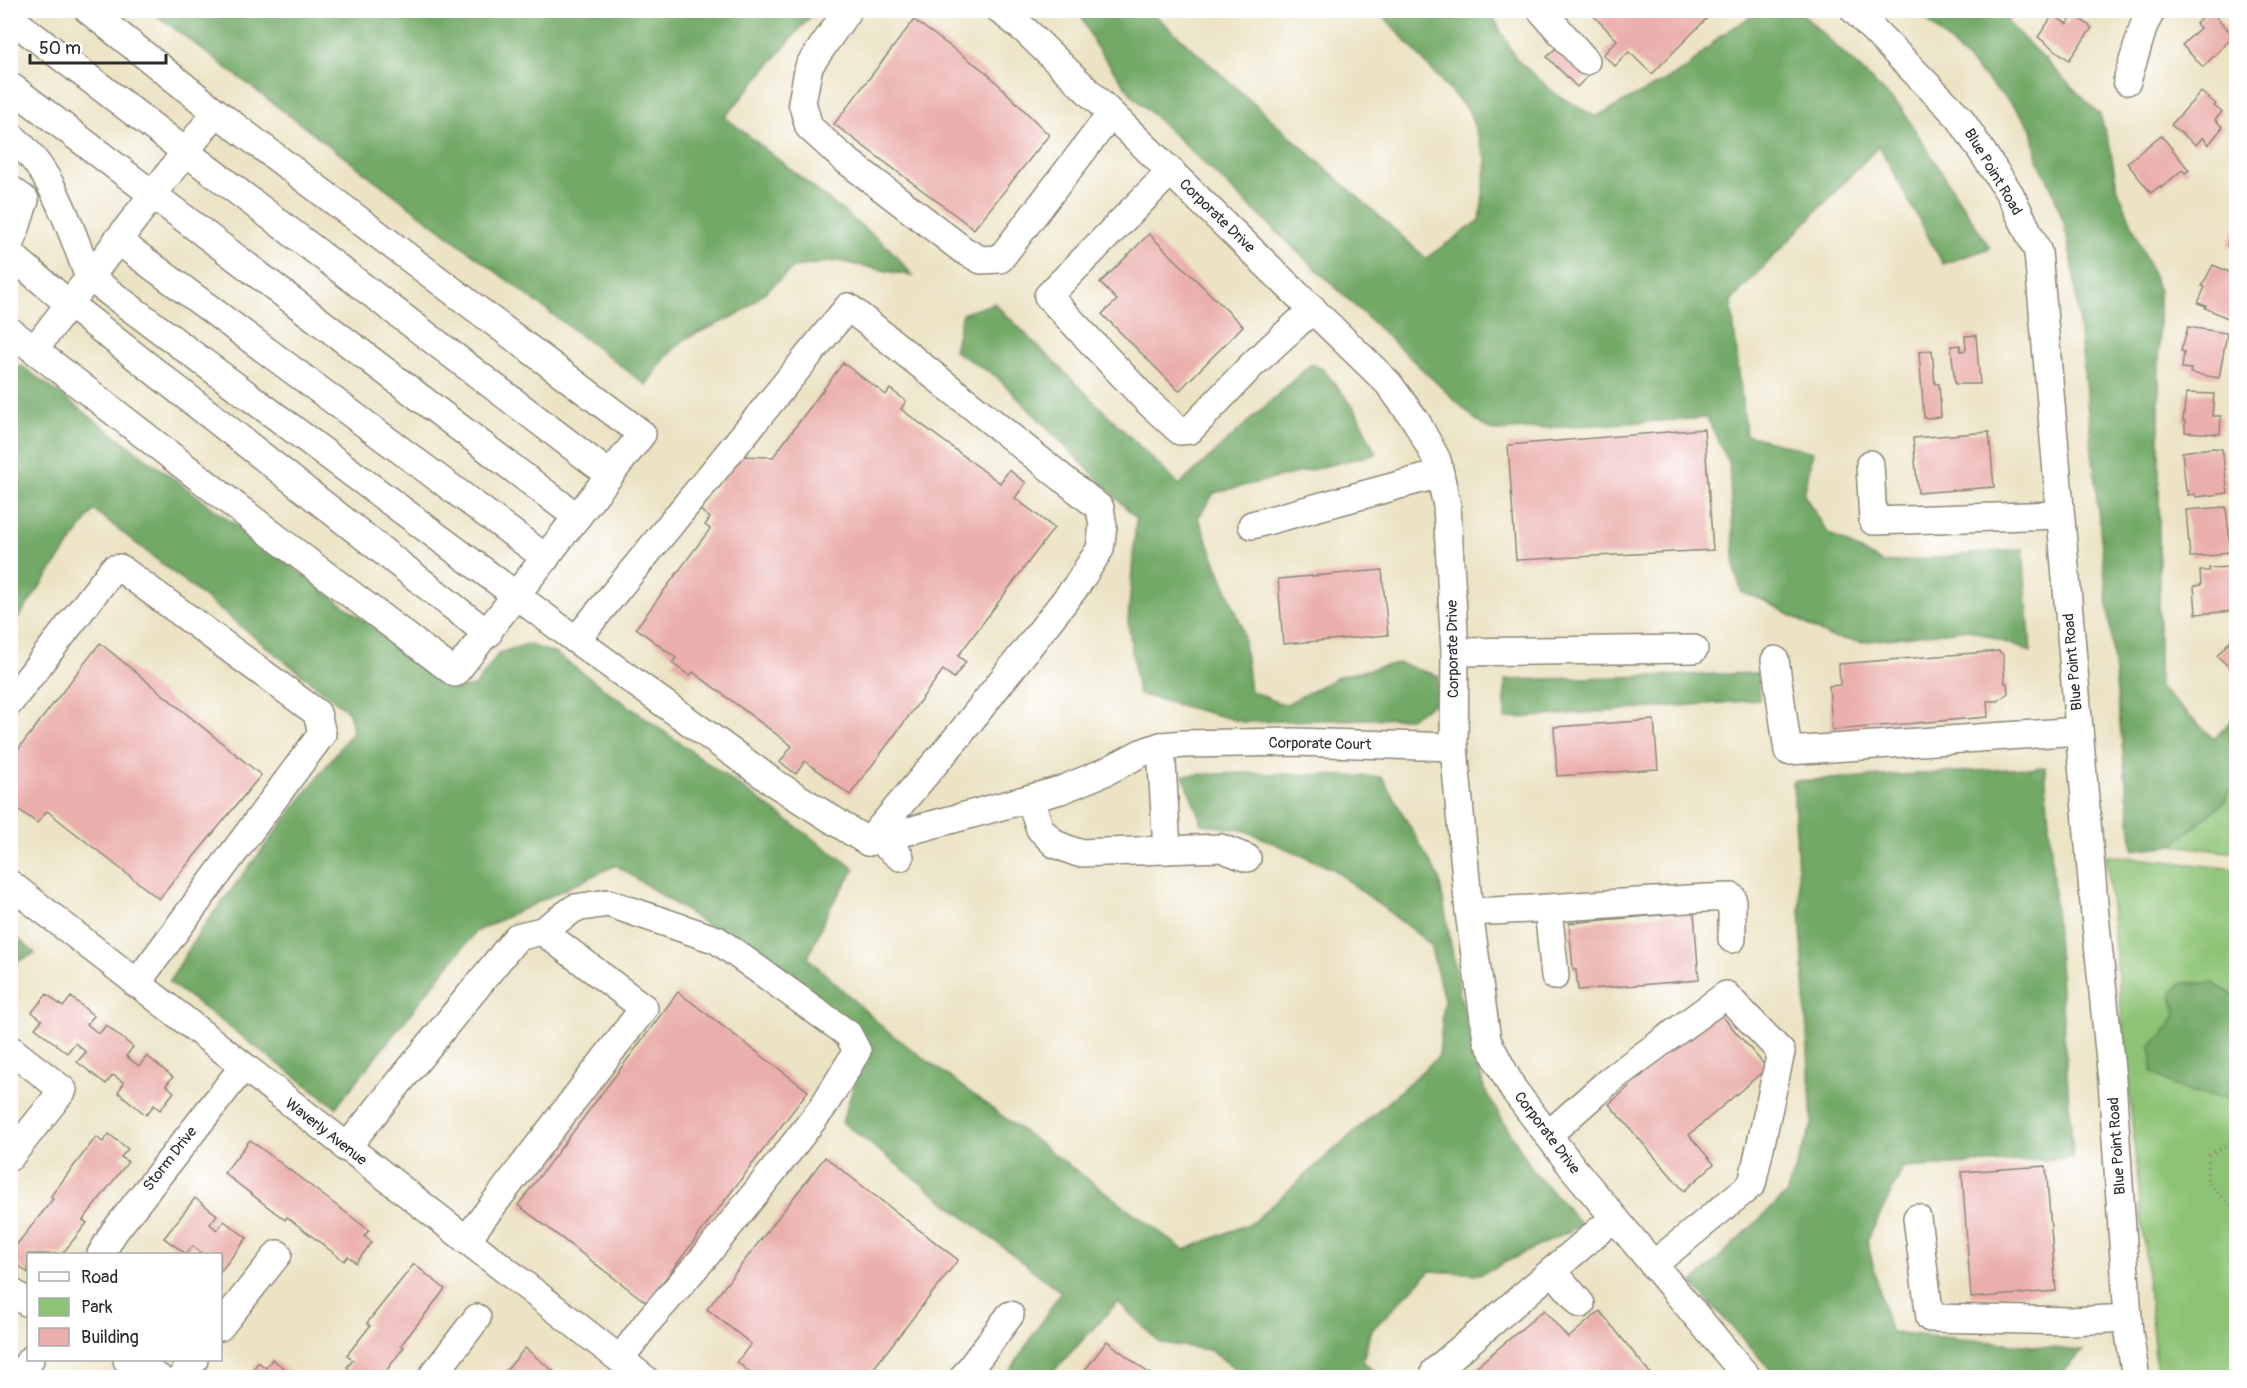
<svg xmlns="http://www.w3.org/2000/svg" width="2247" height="1388" viewBox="0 0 2247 1388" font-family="Pangolin,sans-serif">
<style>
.green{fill:#8dc375;stroke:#5c7750;stroke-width:1.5}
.forest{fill:#72a966;stroke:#4e6a48;stroke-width:1.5}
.building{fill:#eaafac}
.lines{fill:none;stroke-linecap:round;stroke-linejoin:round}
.minor-casing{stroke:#8c8778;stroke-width:30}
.path{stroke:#8c8778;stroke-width:3;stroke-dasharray:1.5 4.5;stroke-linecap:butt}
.minor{stroke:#fff;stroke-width:27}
.labels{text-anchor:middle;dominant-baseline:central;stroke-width:4.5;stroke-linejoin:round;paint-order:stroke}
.street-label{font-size:15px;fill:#2b2b2b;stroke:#fff}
</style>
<rect width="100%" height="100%" fill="#fff"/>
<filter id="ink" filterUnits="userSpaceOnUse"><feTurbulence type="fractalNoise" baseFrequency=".0167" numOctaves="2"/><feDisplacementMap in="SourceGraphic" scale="12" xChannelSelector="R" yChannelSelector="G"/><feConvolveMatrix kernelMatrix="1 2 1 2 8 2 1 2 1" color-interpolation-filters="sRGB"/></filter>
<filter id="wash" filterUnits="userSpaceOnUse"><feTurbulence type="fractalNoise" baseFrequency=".008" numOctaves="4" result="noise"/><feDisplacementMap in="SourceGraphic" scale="24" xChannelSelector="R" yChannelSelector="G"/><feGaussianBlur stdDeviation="1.35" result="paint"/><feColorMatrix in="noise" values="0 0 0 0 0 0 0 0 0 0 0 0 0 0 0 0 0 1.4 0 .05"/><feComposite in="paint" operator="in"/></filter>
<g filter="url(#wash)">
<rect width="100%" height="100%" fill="#ece3c4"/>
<g class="green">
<polygon points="2236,784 2236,853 2172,845 2223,803"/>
<polygon points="2106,855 2236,869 2236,1377 2157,1377"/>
</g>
<g class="forest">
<polygon points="151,11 815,11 725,117 889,248 913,276 838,261 794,267 741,313 685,339 666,357 646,385"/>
<polygon points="1079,11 1138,11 1157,17 1426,258 1480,220 1487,161 1469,112 1379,11 1490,11 1516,59 1557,95 1596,117 1686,69 1720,36 1760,11 1799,11 1901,108 1990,248 1943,264 1879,146 1731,301 1746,435 1813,452 1804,495 1828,533 1883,563 2023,549 2031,652 1969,629 1861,642 1829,637 1765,601 1742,593 1735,570 1729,463 1707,418 1494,431 1480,424 1132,95 1095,45"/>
<polygon points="1918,11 2015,11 2007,22 2100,115 2110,147 2117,187 2159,291 2159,687 2214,739 2236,716 2236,784 2223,803 2173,845 2133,850 2073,266 2064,223 2050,184 2037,159 2032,129 2020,113"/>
<polygon points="994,303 1179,485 1311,364 1323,369 1355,409 1376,454 1214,493 1198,518 1242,627 1250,691 1285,705 1340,676 1398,663 1439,676 1436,702 1410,718 1242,722 1138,694 1128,622 1136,518 996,376 954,351 962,314"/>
<polygon points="22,366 456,689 475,686 499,653 527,644 556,654 855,869 829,909 808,958 887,1031 1184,1250 1253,1222 1439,1056 1444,1000 1430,944 1333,869 1246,831 1202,824 1183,775 1249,773 1382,777 1439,878 1460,995 1484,1089 1534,1172 1582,1225 1481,1274 1430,1271 1370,1332 1363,1361 1380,1377 1247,1377 1209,1350 1160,1343 1118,1302 1048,1377 1006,1377 1061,1292 842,1122 867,1045 808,992 616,865 475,932 336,1107 169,982 200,931 353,731 349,712 94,510 11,628 10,368"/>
<polygon points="1758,673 1759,700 1505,719 1505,680"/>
<polygon points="2045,767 2073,1158 1903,1168 1867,1241 1890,1332 2083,1351 2062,1372 2037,1377 1777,1377 1692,1283 1786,1194 1812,1125 1793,781"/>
<polygon points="11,933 35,953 11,965"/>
<path d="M2182,983H2212L2236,996V1092L2231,1097C2195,1096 2183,1093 2152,1072L2151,1045L2163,1035L2176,1015L2172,993Z"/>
</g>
<g id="blocks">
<g class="building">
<polygon points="1588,10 1715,10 1652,74 1629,52 1615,66 1603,55 1617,40"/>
<polygon points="2209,10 2234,36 2203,67 2182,45 2200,28 2196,24"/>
<polygon points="2074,14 2092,28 2069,60 2038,37 2053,15 2067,24"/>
<polygon points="914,20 987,73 1049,135 974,229 834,124"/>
<polygon points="1559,45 1589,75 1577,87 1547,57"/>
<polygon points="2201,92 2216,104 2214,106 2222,112 2215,120 2223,127 2208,145 2203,137 2196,145 2171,125"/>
<polygon points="2161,135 2189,170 2185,173 2182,170 2161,188 2160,186 2151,193 2127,163"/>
<polygon points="2236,226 2236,251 2227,245"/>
<polygon points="1149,234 1243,326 1179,391 1102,314 1117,300 1100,283"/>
<polygon points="2213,265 2236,275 2236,308 2232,320 2205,308 2206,306 2198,303 2205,287 2202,286"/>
<polygon points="2188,327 2227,333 2219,378 2190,373 2191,369 2182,368 2184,352 2181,351"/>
<polygon points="1976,335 1980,384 1955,384 1951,346 1960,345 1961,351 1966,350 1965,336"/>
<polygon points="1932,350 1935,384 1939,384 1941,417 1924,418 1919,352"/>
<polygon points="843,363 886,395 890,389 906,401 901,409 1000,483 1009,470 1026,483 1015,498 1054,528 958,656 966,662 954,678 943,670 850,795 805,761 796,774 780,762 792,746 693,672 690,676 672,663 676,658 636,628 710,529 705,525 710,518 700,510 740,456 773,457"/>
<polygon points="2186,393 2214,394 2212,416 2221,416 2220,434 2185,432 2185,421 2183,421"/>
<polygon points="1704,429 1713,550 1516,560 1508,445"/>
<polygon points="1989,432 1994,487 1918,493 1913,438"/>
<polygon points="2212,448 2222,449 2228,493 2196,497 2195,494 2187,495 2189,491 2186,491 2182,452"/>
<polygon points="2226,507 2231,552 2220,553 2220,555 2190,557 2186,510"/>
<polygon points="2232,567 2235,611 2196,614 2194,586 2201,585 2200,571 2209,571 2209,568"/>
<polygon points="1382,570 1388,635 1283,644 1278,579"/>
<polygon points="2236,634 2236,673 2217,656"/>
<polygon points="100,643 261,775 159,899 47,811 37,823 10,803 10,760"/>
<polygon points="1999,651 2003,655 2005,683 2007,683 2008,693 1998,701 1987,701 1988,717 1832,730 1829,686 1840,685 1839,664"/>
<polygon points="1654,720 1658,769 1557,776 1554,727"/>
<polygon points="1694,912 1699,980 1578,990 1576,970 1573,970 1569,923"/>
<polygon points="678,992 808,1091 647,1303 518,1205"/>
<polygon points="47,994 63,1007 71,997 94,1016 87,1024 99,1034 106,1025 133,1047 126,1056 139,1066 147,1056 173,1077 166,1085 174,1092 160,1110 154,1105 146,1115 118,1092 124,1083 113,1075 106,1084 77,1062 86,1052 75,1043 67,1053 35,1028 42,1020 32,1012"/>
<polygon points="1717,1010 1767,1068 1689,1135 1714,1164 1684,1191 1609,1104"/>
<polygon points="109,1134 128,1149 121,1157 128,1162 83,1220 87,1223 62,1254 28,1254 28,1273 10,1259 10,1253 53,1199 50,1197 96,1137 103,1142"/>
<polygon points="250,1140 369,1230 364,1236 372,1242 356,1263 348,1256 344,1261 287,1217 285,1220 224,1173"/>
<polygon points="825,1157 958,1260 866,1378 757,1378 737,1362 751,1344 707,1309"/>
<polygon points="2046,1166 2056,1291 1971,1298 1962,1172"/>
<polygon points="195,1198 217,1215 210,1224 217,1230 224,1221 247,1238 220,1272 220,1254 199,1254 200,1252 193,1246 186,1254 164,1238"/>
<polygon points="414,1264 445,1289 401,1345 404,1347 381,1378 372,1374 369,1378 360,1378 347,1367 353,1360 347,1355 370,1326 367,1323"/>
<polygon points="1544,1310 1568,1338 1600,1311 1654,1378 1475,1378 1470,1372"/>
<polygon points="1107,1341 1155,1378 1079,1378"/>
<polygon points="525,1348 562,1378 515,1378 506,1371"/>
<polygon points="272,1359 297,1378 247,1378 258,1362 266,1368"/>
</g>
</g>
</g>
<g filter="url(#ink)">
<use href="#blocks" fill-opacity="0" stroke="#8c8778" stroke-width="1.5"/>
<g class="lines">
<defs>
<g id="minor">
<polyline points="88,10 216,112"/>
<polyline points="848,10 809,66 802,102 809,127 842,157 963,250 981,260 1000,259 1111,114"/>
<polyline points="1000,10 1026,31 1388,383 1416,421 1437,460 1447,506 1455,652 1454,747 1469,912 1487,1040 1513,1089 1573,1168 1748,1378"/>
<polyline points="1541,10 1586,61"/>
<polyline points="1854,10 1959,117 2010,194 2038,252 2095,915 2112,1080 2129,1333 2136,1378"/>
<polyline points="10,18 610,475"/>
<polyline points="2127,81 2144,25 2152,10"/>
<polyline points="10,86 577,517"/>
<path d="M10,135C54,171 69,226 89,277L576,640L773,782L868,842L1061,790L1107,771L1141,753L1161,746L1185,744L1294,742L1454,747"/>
<polyline points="1171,171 1048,296 1147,401 1180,431 1190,430 1251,366 1313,309"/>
<polyline points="10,189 25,200 10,246"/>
<polyline points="117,240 546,558"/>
<polyline points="10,254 69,304 488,634"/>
<polyline points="10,331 278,539 455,673 642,434 216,112 34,350"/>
<polyline points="1870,464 1873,521 2060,515"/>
<polyline points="1252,525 1440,474"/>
<polyline points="576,640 848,307 1100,508 1103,526 1100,549 1077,585 960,734 868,842"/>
<polyline points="1455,652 1694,649"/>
<polyline points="1775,660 1788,751 2079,731"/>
<polyline points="10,702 113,569 120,568 317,713 322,734 136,984"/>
<polyline points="1161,746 1167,850"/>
<polyline points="1030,799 1040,829 1055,844 1078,853 1221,848 1247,858"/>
<polyline points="878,839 900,857"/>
<polyline points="10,884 644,1378"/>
<polyline points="1548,909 1555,976"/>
<path d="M1469,912C1557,909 1644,900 1732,897V939"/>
<polyline points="542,931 575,908 608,903 717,940 848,1034 857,1051 823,1107 788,1152 706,1255 650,1319 620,1359"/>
<polyline points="10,1049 63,1090 10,1157"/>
<polyline points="1548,1135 1610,1080 1726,995 1781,1052 1752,1184 1653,1265"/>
<polyline points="346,1148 517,937 542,931 644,1008 466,1240"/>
<polyline points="1917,1218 1930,1318 2071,1321 2128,1318"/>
<polyline points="101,1254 114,1232 243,1067"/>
<polyline points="1553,1271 1581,1304"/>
<polyline points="10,1291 28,1303"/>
<polyline points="220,1327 278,1254"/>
<polyline points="127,1360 159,1378"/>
<polyline points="18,1378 30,1360"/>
<polyline points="181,1378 194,1360"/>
<polyline points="431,1378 477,1318"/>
<polyline points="963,1378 1010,1315"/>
<polyline points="1441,1378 1435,1371 1614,1218"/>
</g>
</defs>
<use href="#minor" class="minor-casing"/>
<polyline class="path" points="2236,1140 2209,1155 2207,1181 2236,1211"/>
<use href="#minor" class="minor"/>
</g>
</g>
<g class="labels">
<g class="street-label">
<text transform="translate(1993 172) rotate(59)">Blue Point Road</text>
<text transform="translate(1217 216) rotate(44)">Corporate Drive</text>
<text transform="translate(1453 649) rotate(-91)">Corporate Drive</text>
<text transform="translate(2073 662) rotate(-95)">Blue Point Road</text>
<text transform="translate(1320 744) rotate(1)">Corporate Court</text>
<text transform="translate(326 1132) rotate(38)">Waverly Avenue</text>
<text transform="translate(1547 1133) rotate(53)">Corporate Drive</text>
<text transform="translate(2117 1146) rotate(-94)">Blue Point Road</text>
<text transform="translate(170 1159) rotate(-52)">Storm Drive</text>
</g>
</g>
<rect width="2247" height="1388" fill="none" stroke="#fff" stroke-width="36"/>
<rect x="27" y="1253" width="195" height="108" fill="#ffffff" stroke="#aaaaaa" stroke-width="1.5"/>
<rect x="39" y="1272" width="30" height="9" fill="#ffffff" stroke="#aaaaaa" stroke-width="1.5"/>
<text x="81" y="1283" font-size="18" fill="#2b2b2b">Road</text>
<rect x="39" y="1298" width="30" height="18" fill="#8dc375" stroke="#aaaaaa" stroke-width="1.5"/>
<text x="81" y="1313" font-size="18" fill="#2b2b2b">Park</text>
<rect x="39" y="1328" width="30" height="18" fill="#eaafac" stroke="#aaaaaa" stroke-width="1.5"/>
<text x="81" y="1343" font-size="18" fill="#2b2b2b">Building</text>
<path d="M30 54v9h136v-9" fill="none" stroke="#2b2b2b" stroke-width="3"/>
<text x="39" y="54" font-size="18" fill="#2b2b2b" stroke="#ffffff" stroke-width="4.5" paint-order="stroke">50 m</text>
</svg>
